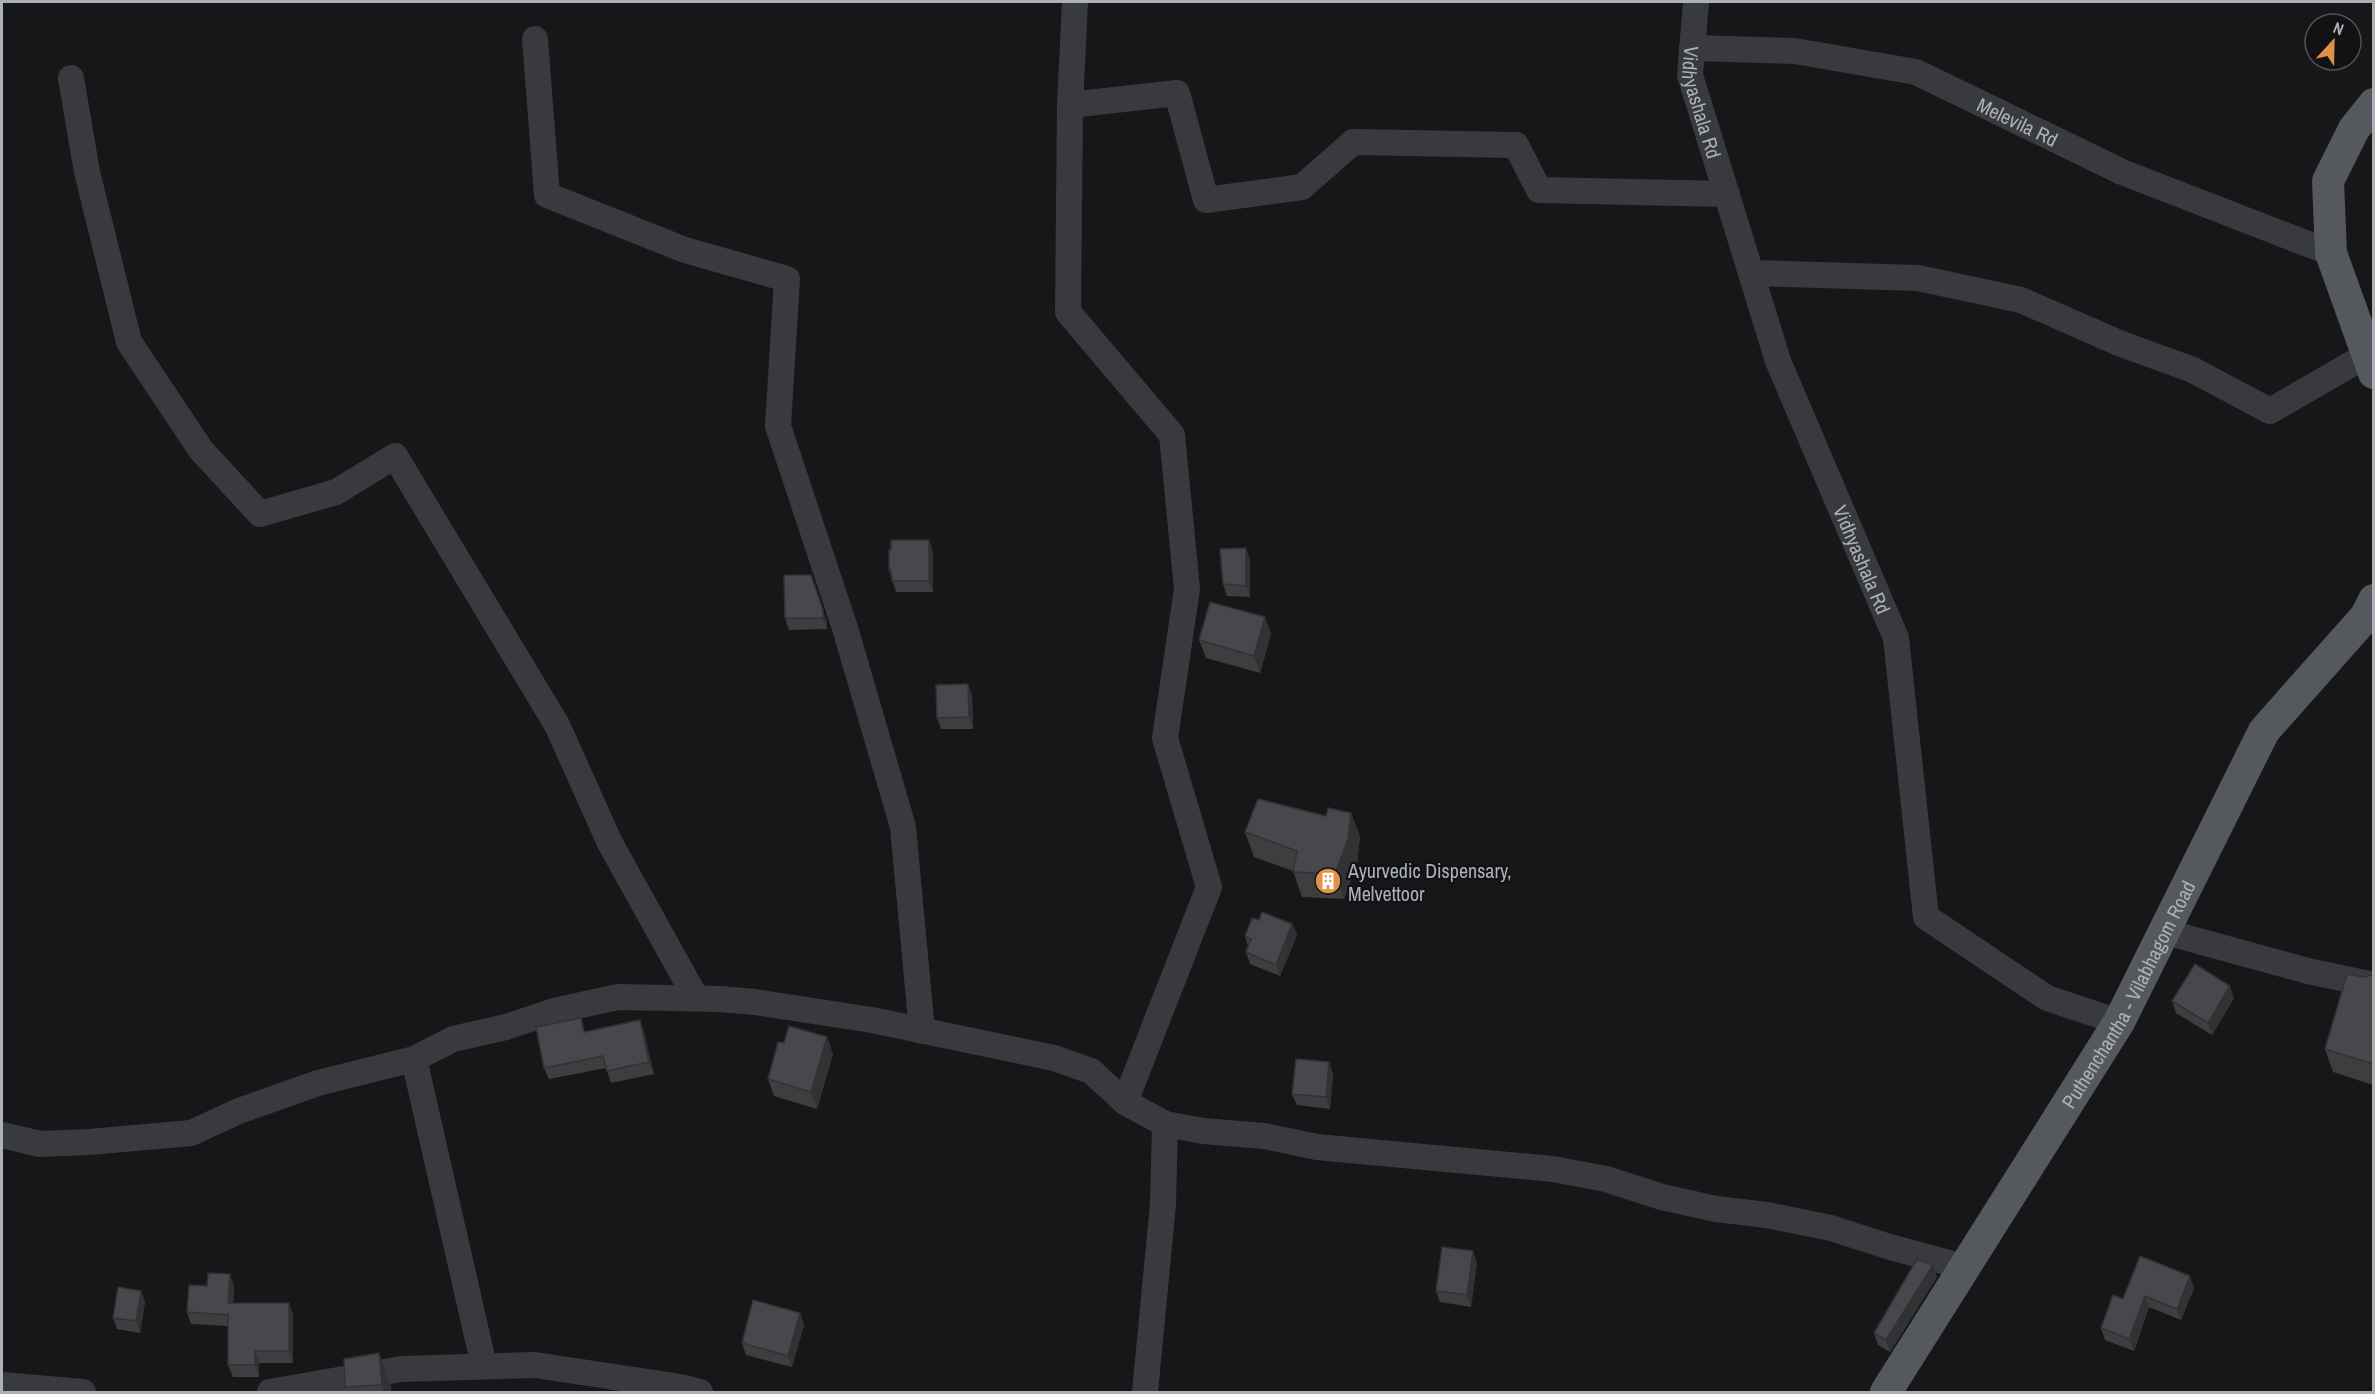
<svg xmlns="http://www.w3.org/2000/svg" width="2375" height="1394" viewBox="0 0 2375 1394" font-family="'Archivo Narrow',sans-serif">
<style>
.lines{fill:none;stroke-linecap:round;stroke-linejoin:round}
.minor{stroke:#383a3d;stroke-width:26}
.major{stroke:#55585c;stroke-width:32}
.wall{fill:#3c3e40}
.shaded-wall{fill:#313234}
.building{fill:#46484b;stroke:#313234;stroke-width:1.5}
.labels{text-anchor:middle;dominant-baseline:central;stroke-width:4.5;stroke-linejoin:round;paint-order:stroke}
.street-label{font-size:20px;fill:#aab1b7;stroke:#121214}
.poi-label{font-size:20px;fill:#aab1b7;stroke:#121214;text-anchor:start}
</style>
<rect width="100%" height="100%" fill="#171719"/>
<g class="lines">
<g class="minor">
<polyline points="1075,2 1070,105 1068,312 1172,435 1187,589 1165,738 1209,887 1125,1102"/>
<path id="s1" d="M1696,2L1690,75L1778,361L1896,638L1926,917L2047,998L2119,1022"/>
<polyline points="535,39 547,195 685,250 787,279 778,426 845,628 903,827 922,1031"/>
<path id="s2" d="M1692,48L1795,51L1916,72L2122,172L2331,253"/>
<polyline points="71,78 87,172 129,342 201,450 260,514 336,492 395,456 557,725 610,843 696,998"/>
<polyline points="1070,105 1177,93 1206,200 1302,187 1353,142 1516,145 1539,190 1727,194"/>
<polyline points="1751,273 1918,278 2021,300 2119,343 2193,370 2270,411 2367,355"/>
<polyline points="2162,931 2308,971 2374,985"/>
<polyline points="414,1059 484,1366"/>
<polyline points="2,1135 40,1144 89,1142 191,1133 239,1111 318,1083 414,1059 453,1039 506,1027 554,1011 618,997 720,999 755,1002 872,1020 1054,1058 1091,1071 1125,1102 1165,1124 1203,1131 1264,1136 1317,1147 1553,1169 1606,1179 1662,1197 1716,1209 1767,1215 1831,1228 1890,1247 1964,1267"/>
<polyline points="2,1385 83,1392"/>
<polyline points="270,1392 401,1369 535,1365 681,1387 700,1392"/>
<polyline points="1145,1392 1163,1204 1165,1124"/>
</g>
<g class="major">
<polyline points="2374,104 2354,129 2328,181 2331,253 2374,373"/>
<path id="s3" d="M1886,1392L2119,1022L2264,731L2366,616L2374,600"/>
</g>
</g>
<g class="wall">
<polygon points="933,552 933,592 896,592 889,570"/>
<polygon points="1250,560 1250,597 1227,596 1223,584"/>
<polygon points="784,575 827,622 827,629 789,630 785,618"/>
<polygon points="1271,634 1260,673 1206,658 1199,640"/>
<polygon points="968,684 972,696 973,729 941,729 937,718"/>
<polygon points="1351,813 1360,837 1357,864 1344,899 1302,897 1293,871 1254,857 1245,832 1326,816"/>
<polygon points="1259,920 1292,924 1297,935 1280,976 1250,964 1246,952 1248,946 1245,936"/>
<polygon points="2373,975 2373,1085 2333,1072 2325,1049 2363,977"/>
<polygon points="2234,998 2212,1035 2176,1013 2172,1001"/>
<polygon points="585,1032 644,1032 654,1074 611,1083 606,1068 549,1079 544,1068"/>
<polygon points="833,1054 817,1109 774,1096 768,1079"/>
<polygon points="1329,1062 1333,1074 1330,1109 1297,1105 1292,1094"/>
<polygon points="1477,1263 1471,1307 1440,1302 1436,1291"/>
<polygon points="1937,1277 1890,1352 1878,1345 1874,1333"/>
<polygon points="207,1286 234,1286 233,1303 289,1303 293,1315 293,1363 259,1363 259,1377 233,1377 228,1365 228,1326 191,1324 187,1312"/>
<polygon points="2194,1288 2181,1320 2149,1307 2134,1351 2105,1340 2101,1328 2123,1299"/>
<polygon points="141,1291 145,1302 140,1333 117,1329 113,1318"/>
<polygon points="800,1313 804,1325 792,1367 746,1355 742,1343"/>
<polygon points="379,1353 391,1386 391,1392 347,1392 345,1387"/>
</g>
<g class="shaded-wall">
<polygon points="929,540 933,552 933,592 929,581"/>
<polygon points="1246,548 1250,560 1250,597 1246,586"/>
<polygon points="811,575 827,622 827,629 823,618"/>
<polygon points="1265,617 1271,634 1260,673 1254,656"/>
<polygon points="968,684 972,696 973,729 969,717"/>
<polygon points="1351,813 1360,837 1357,864 1344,899 1335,874"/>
<polygon points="1292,924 1297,935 1280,976 1276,965"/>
<polygon points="2230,986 2234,998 2212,1035 2208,1023"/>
<polygon points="640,1020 644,1032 654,1074 649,1062"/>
<polygon points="827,1037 833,1054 817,1109 811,1092"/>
<polygon points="1329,1062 1333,1074 1330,1109 1326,1097"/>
<polygon points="1473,1251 1477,1263 1471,1307 1467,1295"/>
<polygon points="1933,1265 1937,1277 1890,1352 1886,1340"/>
<polygon points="230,1274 234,1286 233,1314 228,1303"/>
<polygon points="2190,1276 2194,1288 2181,1320 2177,1309"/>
<polygon points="141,1291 145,1302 140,1333 136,1321"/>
<polygon points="2145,1296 2149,1307 2134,1351 2129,1339"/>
<polygon points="289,1303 293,1315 293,1363 289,1351"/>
<polygon points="800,1313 804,1325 792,1367 788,1356"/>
<polygon points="255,1351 259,1363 259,1377 255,1365"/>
<polygon points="379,1353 391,1386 391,1392 384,1392 382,1385"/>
</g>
<g class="building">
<polygon points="891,540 929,540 929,581 892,581 891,570 889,570 889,550 891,550"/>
<polygon points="1246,548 1246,586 1223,584 1220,549"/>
<polygon points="784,575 811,575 823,610 823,618 785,618"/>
<polygon points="1210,602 1265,617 1254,656 1199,640"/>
<polygon points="968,684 969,717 937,718 936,685"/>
<polygon points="1258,799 1326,816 1328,808 1351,813 1348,839 1335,874 1293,872 1297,851 1245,832"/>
<polygon points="1262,912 1292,924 1276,965 1246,952 1251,939 1245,936 1249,926 1252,918 1259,920"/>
<polygon points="2195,964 2230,986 2208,1023 2172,1001"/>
<polygon points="2347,974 2363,977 2373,975 2373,1064 2325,1049"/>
<polygon points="581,1018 584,1032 640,1020 649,1062 607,1071 603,1056 544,1068 536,1027"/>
<polygon points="789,1026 827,1037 811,1092 768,1079 778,1042 784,1043"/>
<polygon points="1296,1059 1329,1062 1326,1097 1292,1094"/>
<polygon points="1442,1247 1473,1251 1467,1295 1436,1291"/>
<polygon points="2140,1256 2190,1276 2177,1309 2145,1296 2129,1339 2101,1328 2113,1295 2123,1299"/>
<polygon points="1917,1259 1933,1265 1886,1340 1874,1333"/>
<polygon points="208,1273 230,1274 228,1303 289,1303 289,1351 255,1351 255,1365 228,1365 228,1313 228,1315 187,1312 189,1285 207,1286"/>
<polygon points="118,1287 141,1291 136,1321 113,1318"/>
<polygon points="753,1300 800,1313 788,1356 742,1343"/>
<polygon points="379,1353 382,1385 345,1387 344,1359"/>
</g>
<defs>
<symbol id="building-disc" viewBox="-11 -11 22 22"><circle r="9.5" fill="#e09347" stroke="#121214"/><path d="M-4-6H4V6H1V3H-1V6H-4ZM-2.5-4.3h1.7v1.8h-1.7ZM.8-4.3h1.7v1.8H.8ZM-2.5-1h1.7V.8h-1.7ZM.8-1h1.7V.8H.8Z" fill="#fff"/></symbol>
</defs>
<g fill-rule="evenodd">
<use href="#building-disc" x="1313" y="866" width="30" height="30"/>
</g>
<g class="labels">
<g class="street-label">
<text stroke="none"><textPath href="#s1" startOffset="102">Vidhyashala Rd</textPath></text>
<text stroke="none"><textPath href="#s2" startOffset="339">Melevila Rd</textPath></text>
<text stroke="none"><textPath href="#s1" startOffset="588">Vidhyashala Rd</textPath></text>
<text stroke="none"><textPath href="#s3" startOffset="466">Puthenchantha - Vilabhagom Road</textPath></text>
</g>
<g class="poi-label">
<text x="1348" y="870">Ayurvedic Dispensary,<tspan x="1348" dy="23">Melvettoor</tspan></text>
</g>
</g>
<rect width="2375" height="1394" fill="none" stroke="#aab1b7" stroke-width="6"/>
<g transform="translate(2333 42) rotate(22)"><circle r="28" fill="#121214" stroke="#4f5255" stroke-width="1.5"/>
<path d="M0-4.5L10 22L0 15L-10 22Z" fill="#e09347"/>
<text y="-9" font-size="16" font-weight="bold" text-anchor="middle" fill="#aab1b7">N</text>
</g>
</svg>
